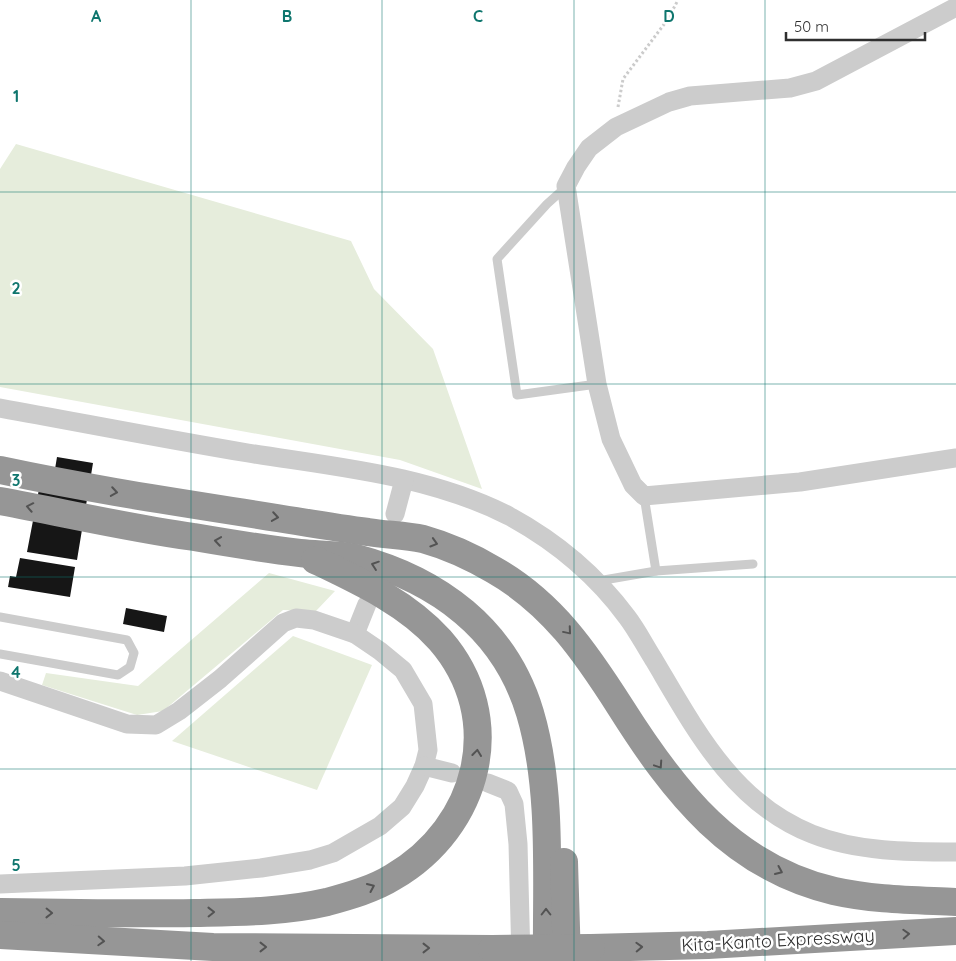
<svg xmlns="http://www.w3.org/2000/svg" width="956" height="961" viewBox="0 0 956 961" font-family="Quicksand,sans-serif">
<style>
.green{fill:#e6eddc}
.building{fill:#161616}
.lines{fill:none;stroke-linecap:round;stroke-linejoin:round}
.path{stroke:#ccc;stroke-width:3;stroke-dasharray:2.5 2.5;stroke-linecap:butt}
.service{stroke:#ccc;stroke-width:9}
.minor{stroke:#ccc;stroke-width:19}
.motorway{stroke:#969696;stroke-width:28}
.motorway-bridge{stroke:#969696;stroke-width:28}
.oneway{stroke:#535353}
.grid{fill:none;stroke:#0f766e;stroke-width:1;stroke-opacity:0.55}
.labels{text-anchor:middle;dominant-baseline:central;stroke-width:5;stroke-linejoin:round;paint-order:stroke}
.street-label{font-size:18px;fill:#2f2f2f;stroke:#fff}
.grid-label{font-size:16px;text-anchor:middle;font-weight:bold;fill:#0f766e;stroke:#fff;stroke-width:5;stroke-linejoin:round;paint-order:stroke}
</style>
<rect width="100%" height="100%" fill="#fff"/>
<g class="green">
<polygon points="16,144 351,241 374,289 433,349 482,489 400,460 0,387 0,169"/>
<polygon points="269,573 335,591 316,611 283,610 163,711 137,715 42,685 46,673 138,686"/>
<polygon points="293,636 372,665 317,790 172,741"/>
</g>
<g class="building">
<polygon points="57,457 93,463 77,560 27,552 40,484 55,469"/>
<polygon points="20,558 75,567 70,597 8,587 10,576 16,577"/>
<polygon points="126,608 167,616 164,632 123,624"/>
</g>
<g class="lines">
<polyline class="path" points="618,107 623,79 668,19 678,0"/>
<g class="service">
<polyline points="566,187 547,204 497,259 517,395 597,384"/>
<polyline points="644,496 656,571"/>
<polyline points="598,581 656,571 753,564"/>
<polyline points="0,617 127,640 134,653 130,667 118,675 0,654"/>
</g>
<g class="minor">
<polyline points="956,7 816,81 790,88 690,96 669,102 616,127 589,148 576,167 566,186 597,384 611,439 633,485 644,496 800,482 956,458"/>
<path d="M0,408C83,423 165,439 248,453C335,467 429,475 509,516C555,541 596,575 627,617C637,630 645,646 654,660C695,729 733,803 812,834C857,852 909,852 956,852"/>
<polyline points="395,514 404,480"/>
<polyline points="355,634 367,604"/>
<polyline points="0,681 127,724 156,725 179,711 220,679 283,623 296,618 314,620 355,634 380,651 403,670 423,704 428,750 424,766 415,786 402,807 380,826 333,853 310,860 261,868 185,876 0,884"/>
<polyline points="424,766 452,773"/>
<polyline points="488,783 508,791 514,804 518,844 521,959"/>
</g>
<g class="motorway">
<path d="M0,470C98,491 197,505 296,521C320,525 344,529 368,532C386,535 405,535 423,539C448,546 472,557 494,570C552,603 586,653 621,708C674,792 732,867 834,891C874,900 915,900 956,902"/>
<path d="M0,501C65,513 129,528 194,537C229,543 265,549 300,553C318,555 338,554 356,558C438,580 505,629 530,713C553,790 546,882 547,961"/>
<polyline points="564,862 567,961"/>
<path d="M0,912C65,913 130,914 195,913C239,912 284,912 327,902C349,896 374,889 393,877C479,827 508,718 440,640C407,603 359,581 315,560"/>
<polyline points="0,935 213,947 492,949"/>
<polyline points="591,948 708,945 956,931"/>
</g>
<polyline class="motorway-bridge" points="492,949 591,948"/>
</g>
<defs><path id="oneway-chevron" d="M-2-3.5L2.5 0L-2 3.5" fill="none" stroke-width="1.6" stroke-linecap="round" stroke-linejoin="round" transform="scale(1.25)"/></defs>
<g class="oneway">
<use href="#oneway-chevron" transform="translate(114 492) rotate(9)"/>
<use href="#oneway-chevron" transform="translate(30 507) rotate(-169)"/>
<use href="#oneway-chevron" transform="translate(275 517) rotate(9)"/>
<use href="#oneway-chevron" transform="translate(218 541) rotate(-172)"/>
<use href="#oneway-chevron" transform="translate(434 543) rotate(17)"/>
<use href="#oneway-chevron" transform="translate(375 565) rotate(-161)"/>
<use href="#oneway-chevron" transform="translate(568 631) rotate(50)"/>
<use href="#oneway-chevron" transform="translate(477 753) rotate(-83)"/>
<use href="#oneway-chevron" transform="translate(659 765) rotate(56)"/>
<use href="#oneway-chevron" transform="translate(779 871) rotate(24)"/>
<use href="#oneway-chevron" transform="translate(371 887) rotate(-24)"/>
<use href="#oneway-chevron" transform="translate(211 912) rotate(-1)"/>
<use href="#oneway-chevron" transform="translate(546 912) rotate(-90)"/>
<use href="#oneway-chevron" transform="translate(49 913) rotate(1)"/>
<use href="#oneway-chevron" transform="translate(906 934) rotate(-3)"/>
<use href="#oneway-chevron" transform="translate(101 941) rotate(3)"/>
<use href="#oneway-chevron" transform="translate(263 947)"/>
<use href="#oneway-chevron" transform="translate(639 947) rotate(-2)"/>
<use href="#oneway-chevron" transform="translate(426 948)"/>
</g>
<path class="grid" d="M191,0V961M382,0V961M574,0V961M765,0V961M0,192H956M0,384H956M0,577H956M0,769H956"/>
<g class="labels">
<g class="street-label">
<text transform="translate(778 940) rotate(-3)">Kita-Kanto Expressway</text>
</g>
</g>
<g class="grid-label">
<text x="96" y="22">A</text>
<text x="287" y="22">B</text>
<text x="478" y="22">C</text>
<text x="669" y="22">D</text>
<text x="16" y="102">1</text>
<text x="16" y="294">2</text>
<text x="16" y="486">3</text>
<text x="16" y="678">4</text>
<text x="16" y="871">5</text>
</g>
<path d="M786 32v8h139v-8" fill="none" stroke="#2f2f2f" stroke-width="2.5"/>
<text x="794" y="32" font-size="15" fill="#2f2f2f" stroke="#ffffff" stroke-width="4" paint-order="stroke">50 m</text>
</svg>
